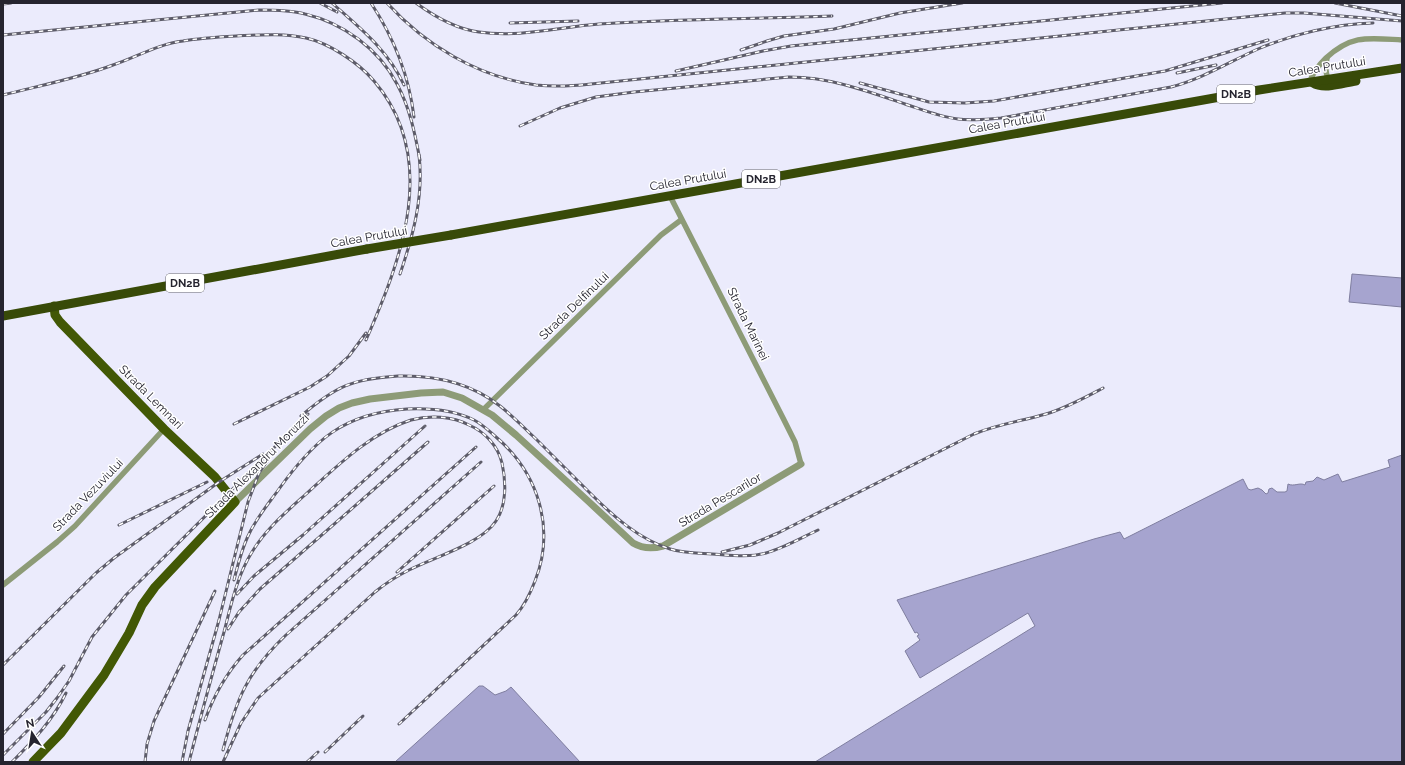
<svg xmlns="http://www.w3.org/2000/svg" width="1405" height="765" viewBox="0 0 1405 765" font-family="Raleway,sans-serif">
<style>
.water{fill:#a6a4cf;stroke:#7f7e9f}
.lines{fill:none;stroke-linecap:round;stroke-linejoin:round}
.minor{stroke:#8d9b77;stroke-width:5.5}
.tertiary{stroke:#8d9b77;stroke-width:7}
.primary{stroke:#425805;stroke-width:9}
.trunk{stroke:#384a08;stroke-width:9}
.rail-casing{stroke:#5d5c69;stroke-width:3}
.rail{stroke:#fff;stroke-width:1.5;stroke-dasharray:4.5;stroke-linecap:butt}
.trunk-bridge{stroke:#384a08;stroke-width:9}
.labels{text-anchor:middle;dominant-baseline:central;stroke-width:3;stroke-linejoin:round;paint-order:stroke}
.shield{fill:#fff;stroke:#66666d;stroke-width:1}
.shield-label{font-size:11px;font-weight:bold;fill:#25242f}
.street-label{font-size:12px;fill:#25242f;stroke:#fff}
</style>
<rect width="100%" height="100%" fill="#ebebfc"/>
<g class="water">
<polygon points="1352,274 1402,278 1402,307 1349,302"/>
<path d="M1402,455V762H815L1035,626L1028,613L920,678L905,651L920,640L917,636L919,635L917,632L915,633L897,600L1094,539L1120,532L1124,539L1243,479L1248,489L1251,490L1258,488L1262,490L1266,494L1268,493L1269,489L1272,488L1277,492H1285L1287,491L1288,484C1294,487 1300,482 1305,485L1306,482L1313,481L1317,477L1324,480L1338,474L1342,482L1390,467L1388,460Z"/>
<polygon points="479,686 483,686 495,695 506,691 511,687 580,762 395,762"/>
</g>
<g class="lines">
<g class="minor">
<path d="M1327,58C1325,66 1325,71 1328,79"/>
<path d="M1310,81C1313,72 1319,65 1326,58C1352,34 1369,38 1402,40"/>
<polyline points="670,196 783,418 795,442 801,464"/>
<polyline points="484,409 661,235 681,220"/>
<polyline points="3,585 57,542 75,526 164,429"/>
</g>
<path class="tertiary" d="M235,502L310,429L326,416L339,408L352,403L370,399L421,393L443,392L462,398L492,415L516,435L588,501L633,543C643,549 652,549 663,546L801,464"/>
<polyline class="primary" points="33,762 61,733 104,675 129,633 142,605 155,587 235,502 215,477 164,429 60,322 55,315 54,306"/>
<g class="trunk">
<path d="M1313,83C1324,90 1343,83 1356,81"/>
<polyline points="451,235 1259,90 1402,68"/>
<polyline points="3,316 367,249"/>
</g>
<defs>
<g id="rail">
<polyline points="320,3 337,12"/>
<path d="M332,3C360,28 388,50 404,85"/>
<path d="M371,3C394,38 409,75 414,117"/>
<path d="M387,3C425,45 478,77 536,85C554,87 573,86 591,84L1285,13H1304L1402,21"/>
<path d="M416,3C435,17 456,29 479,32C519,38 559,27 599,24C677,19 755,19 832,16"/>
<polyline points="1335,3 1402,16"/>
<polyline points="3,4 11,3"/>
<polyline points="510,23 578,21"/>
<path d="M3,35L259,10C274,10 290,10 305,14C343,23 379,49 397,84C410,108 415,134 420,160"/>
<polyline points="741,50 767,41 784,36 834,29 900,13 962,3"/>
<polyline points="676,71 763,51 791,46 1222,3"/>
<polyline points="1177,73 1216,65"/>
<polyline points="860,83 929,102 965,103 994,101 1165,71 1268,40"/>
<path d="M3,95C38,86 79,78 113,65C137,57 158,44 183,41C200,38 218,37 236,36C259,35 284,33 306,38C329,43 359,63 374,81C440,158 402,258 366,340"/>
<path d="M520,126L560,108L596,97L634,92L789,77C830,77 867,91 905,104C923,110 940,117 958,119C972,121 987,119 1001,118L1171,87C1202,79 1229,62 1258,49C1293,34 1335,24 1373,23"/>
<path d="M400,274C413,236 424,196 419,155"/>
<path d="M301,416C336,386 352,379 398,376C435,375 471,383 500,406C513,416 524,428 536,439C554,457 573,476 591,494C614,517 639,539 670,549C683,553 698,553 712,554C729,555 748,558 766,553C784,548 801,538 818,530"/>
<polyline points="234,424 310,387 327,376 349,356 366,333"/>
<polyline points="119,525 207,482"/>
<path d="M722,552L750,545L778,533L974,434C998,424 1022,421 1046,414C1066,408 1084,398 1103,388"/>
<polyline points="397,572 494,486"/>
<path d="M234,580C238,564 242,548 249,534C257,517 269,503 279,489C314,440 344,413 407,409C430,408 454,410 474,420C482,424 489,431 496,437C538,473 556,528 535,581C530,594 525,605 516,615L399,724"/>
<polyline points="237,594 254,576 303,535 425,426"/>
<polyline points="228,629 239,612 260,589 428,442"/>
<polyline points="3,665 96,573 114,558 219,482 263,454"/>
<path d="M205,720C214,695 226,674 243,655L476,447"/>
<polyline points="3,734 39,697 64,666"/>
<path d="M223,750C236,700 247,672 286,635L481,462"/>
<polyline points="325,752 363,716"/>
<polyline points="3,755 46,712 57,698 69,681 92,637 126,595 308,414"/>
<path d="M12,762C33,741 53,720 66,693"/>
<polyline points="145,762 147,744 154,721 215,591"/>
<polyline points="182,762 188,731 219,620 248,502 259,473 268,460"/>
<path d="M189,762C200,719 212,675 224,632C231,605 237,576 252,552C266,529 286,512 305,495C336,467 370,433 411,420C430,415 452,416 469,425C485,432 498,446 502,463C506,481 507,505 496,521C481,544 434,557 409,570C397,576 386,583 375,592L258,698L241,723L223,762"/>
<polyline points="307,762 318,752"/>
</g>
</defs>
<use href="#rail" class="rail-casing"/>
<use href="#rail" class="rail"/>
<polyline class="trunk-bridge" points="367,249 451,235"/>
</g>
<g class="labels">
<g class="shield">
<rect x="1217" y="85" width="38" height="18" rx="3"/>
<rect x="742" y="170" width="38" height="18" rx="3"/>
<rect x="166" y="274" width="38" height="18" rx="3"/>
</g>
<g class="shield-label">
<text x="1236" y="94">DN2B</text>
<text x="761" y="179">DN2B</text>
<text x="185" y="283">DN2B</text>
</g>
<g class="street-label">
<text transform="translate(1327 67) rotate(-9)">Calea Prutului</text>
<text transform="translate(1007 123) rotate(-10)">Calea Prutului</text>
<text transform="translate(688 180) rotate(-10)">Calea Prutului</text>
<text transform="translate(369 237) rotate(-10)">Calea Prutului</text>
<text transform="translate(574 306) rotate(-44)">Strada Delfinului</text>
<text transform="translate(748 324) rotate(64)">Strada Marinei</text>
<text transform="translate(151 397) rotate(45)">Strada Lemnari</text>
<text transform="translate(257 466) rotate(-45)">Strada Alexandru Moruzzi</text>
<text transform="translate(88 495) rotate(-46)">Strada Vezuviului</text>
<text transform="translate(720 500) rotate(-31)">Strada Pescarilor</text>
</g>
</g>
<rect width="1405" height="765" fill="none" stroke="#25242f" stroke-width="8"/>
<g transform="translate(32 733) rotate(348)" stroke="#ffffff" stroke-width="3" paint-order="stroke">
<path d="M0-3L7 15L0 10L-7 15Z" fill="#25242f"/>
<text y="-6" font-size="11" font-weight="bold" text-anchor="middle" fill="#25242f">N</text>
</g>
</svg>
